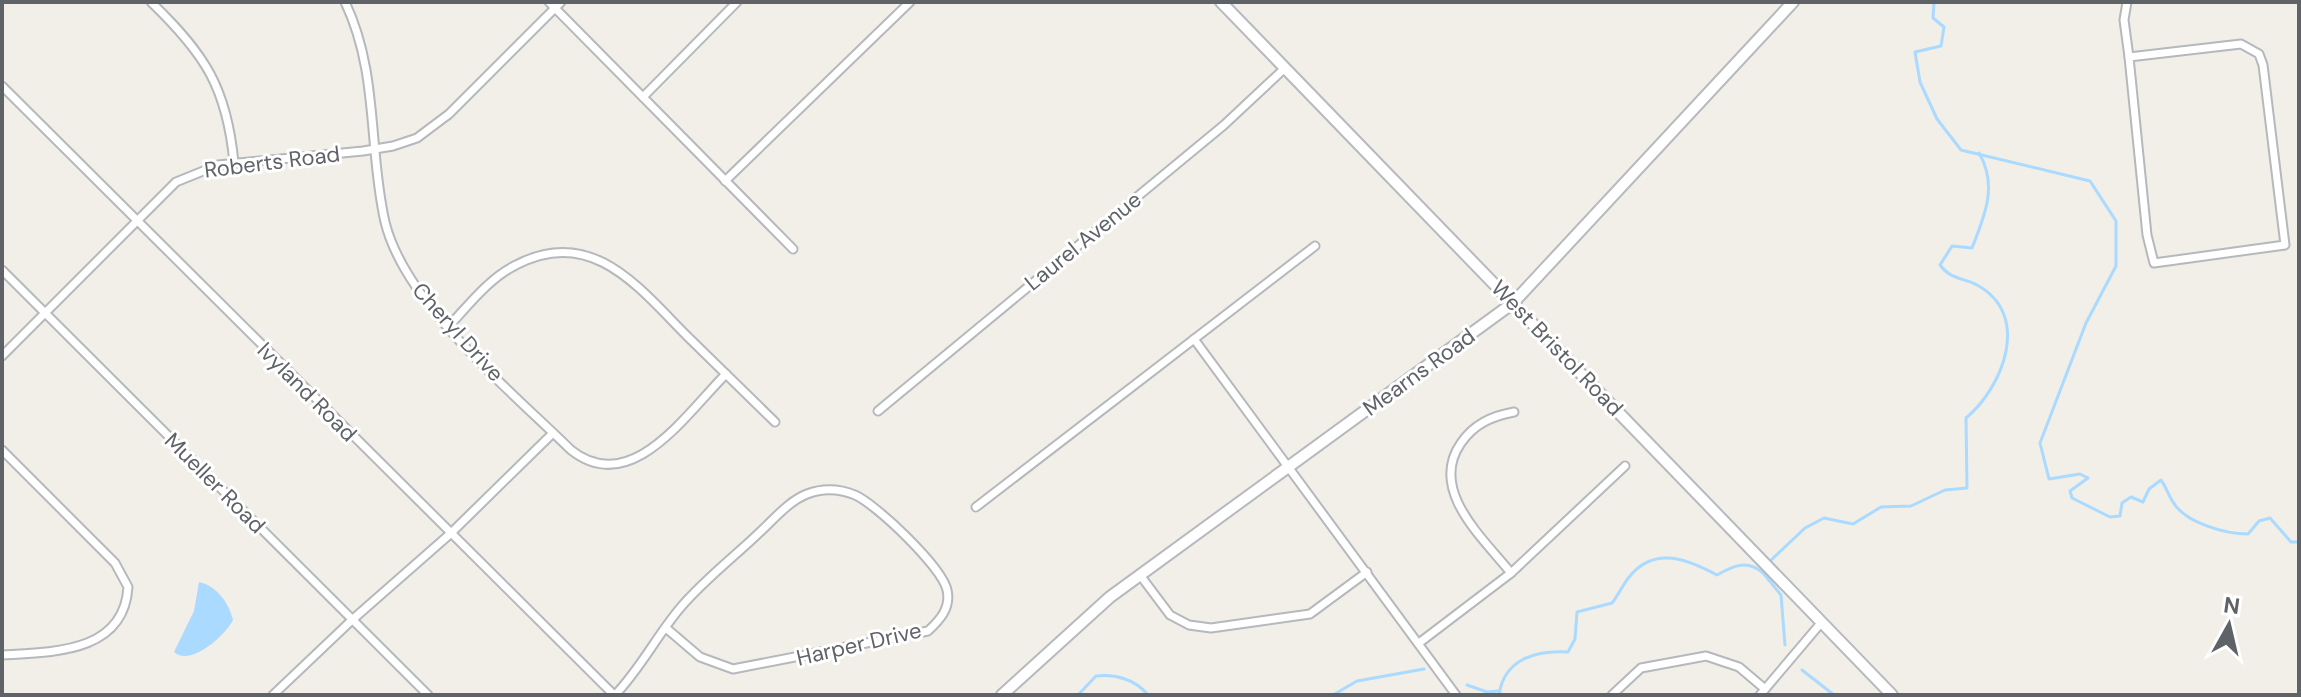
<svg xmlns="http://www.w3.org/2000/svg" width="2301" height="697" viewBox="0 0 2301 697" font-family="'DM Sans',sans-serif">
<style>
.water{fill:#aadaff}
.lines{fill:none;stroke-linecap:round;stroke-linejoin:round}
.stream{stroke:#aadaff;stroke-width:3}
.street-casing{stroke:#b5b8bc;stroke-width:11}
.secondary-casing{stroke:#b6babf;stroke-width:14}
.street{stroke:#fff;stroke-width:7}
.secondary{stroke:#fff;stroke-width:10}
.labels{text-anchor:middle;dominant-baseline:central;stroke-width:6;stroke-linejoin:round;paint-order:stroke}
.street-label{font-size:22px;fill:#5f6368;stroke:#fff}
</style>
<rect width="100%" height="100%" fill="#f1efe8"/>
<path class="water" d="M199,582C217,586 229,603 233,620C225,636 190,667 174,652L194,611Z"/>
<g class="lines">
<g class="stream">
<path d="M1934,2L1933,18L1944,27L1941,46L1915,52L1920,82L1937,119L1961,150L2090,181L2116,221V266L2086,323L2040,443L2049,479L2080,474L2088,478L2070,491L2072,498L2110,517L2120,516L2122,503L2131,497L2143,502L2149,489L2161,480C2167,488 2168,495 2173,502C2185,523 2226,534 2248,534L2259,521L2270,518L2291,542H2299"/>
<path d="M1769,562L1805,528L1824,518L1853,524L1881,507L1911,506L1945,490L1967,488L1966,418C2003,387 2032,315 1977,285C1962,277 1951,280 1940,265L1952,246L1972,248C1985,215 1998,185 1979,153"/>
<polyline points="1766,569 1764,574 1781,595 1785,645"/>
<polyline points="1802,670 1834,695"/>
<polyline points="1467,685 1487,692 1498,691"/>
<path d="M1078,695L1096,676C1115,674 1135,679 1148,695"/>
<polyline points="1260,695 1275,695"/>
<polyline points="1287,695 1299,695"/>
<polyline points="1333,695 1357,681 1424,669"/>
<path d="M1499,695C1504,659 1536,650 1568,652L1575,639L1577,612L1612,603C1619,594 1623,584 1630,576C1655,545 1689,560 1717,575C1733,566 1747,559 1763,573"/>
</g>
<defs>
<g id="street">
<path d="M151,2C205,54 227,88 234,163"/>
<path d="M345,2C379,73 368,148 385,222C405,304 511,391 571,450C631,498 686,414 726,374"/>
<polyline points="549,2 793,249"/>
<polyline points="2127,2 2124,20 2129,57"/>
<polygon points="2241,44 2259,54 2263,65 2285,245 2154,263 2147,235 2129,57"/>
<polyline points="2,86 614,695"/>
<polyline points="643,97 737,2"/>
<polyline points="725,181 910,2"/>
<polyline points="2,270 428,695"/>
<path d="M448,327C468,306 489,278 516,265C592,225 639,288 687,336C717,365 746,394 775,422"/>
<polyline points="1194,339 1456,695"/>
<polyline points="2,356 176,182 218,165 363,151 393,146 417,138 449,114 561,2"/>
<polyline points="878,411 1224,125 1285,68"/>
<path d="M2,450L115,563L128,587C124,653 53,652 2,655"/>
<polyline points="976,507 1315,246"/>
<path d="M1511,573C1483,538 1428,490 1461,443C1474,424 1492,416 1514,412"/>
<polyline points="1140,575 1170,615 1189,625 1211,628 1310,614 1367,572"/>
<polyline points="1419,643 1511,573 1625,466"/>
<polyline points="273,695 352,620 450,534 553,433"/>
<path d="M615,695C641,668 657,635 681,607C704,580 734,557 760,532C774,519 789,501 807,494C823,488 840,489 855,495C876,504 942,567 947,590C951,608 940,620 928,631L733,669L700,657L666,628"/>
<polyline points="1612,695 1641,668 1706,656 1739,667 1765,689"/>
<polyline points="1760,695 1821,623"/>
</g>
<g id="secondary">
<polyline points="1221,2 1892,695"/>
<polyline points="1002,695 1110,597 1513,303 1793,2"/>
</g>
</defs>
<use href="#street" class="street-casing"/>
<use href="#secondary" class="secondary-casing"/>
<use href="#street" class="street"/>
<use href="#secondary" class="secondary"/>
</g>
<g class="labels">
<g class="street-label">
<text transform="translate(272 162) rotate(-7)">Roberts Road</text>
<text transform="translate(1083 241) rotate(-39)">Laurel Avenue</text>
<text transform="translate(458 332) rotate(48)">Cheryl Drive</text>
<text transform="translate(1557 348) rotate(46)">West Bristol Road</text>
<text transform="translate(1419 372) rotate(-36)">Mearns Road</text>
<text transform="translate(307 392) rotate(45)">Ivyland Road</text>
<text transform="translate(215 483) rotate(45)">Mueller Road</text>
<text transform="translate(859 644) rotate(-13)">Harper Drive</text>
</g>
</g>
<rect width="2301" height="697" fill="none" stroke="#5f6368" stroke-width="8"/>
<g transform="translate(2229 625) rotate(8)" stroke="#ffffff" stroke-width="6" paint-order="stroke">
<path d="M0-6L14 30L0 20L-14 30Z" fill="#5f6368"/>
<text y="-12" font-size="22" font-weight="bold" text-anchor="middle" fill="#5f6368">N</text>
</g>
</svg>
